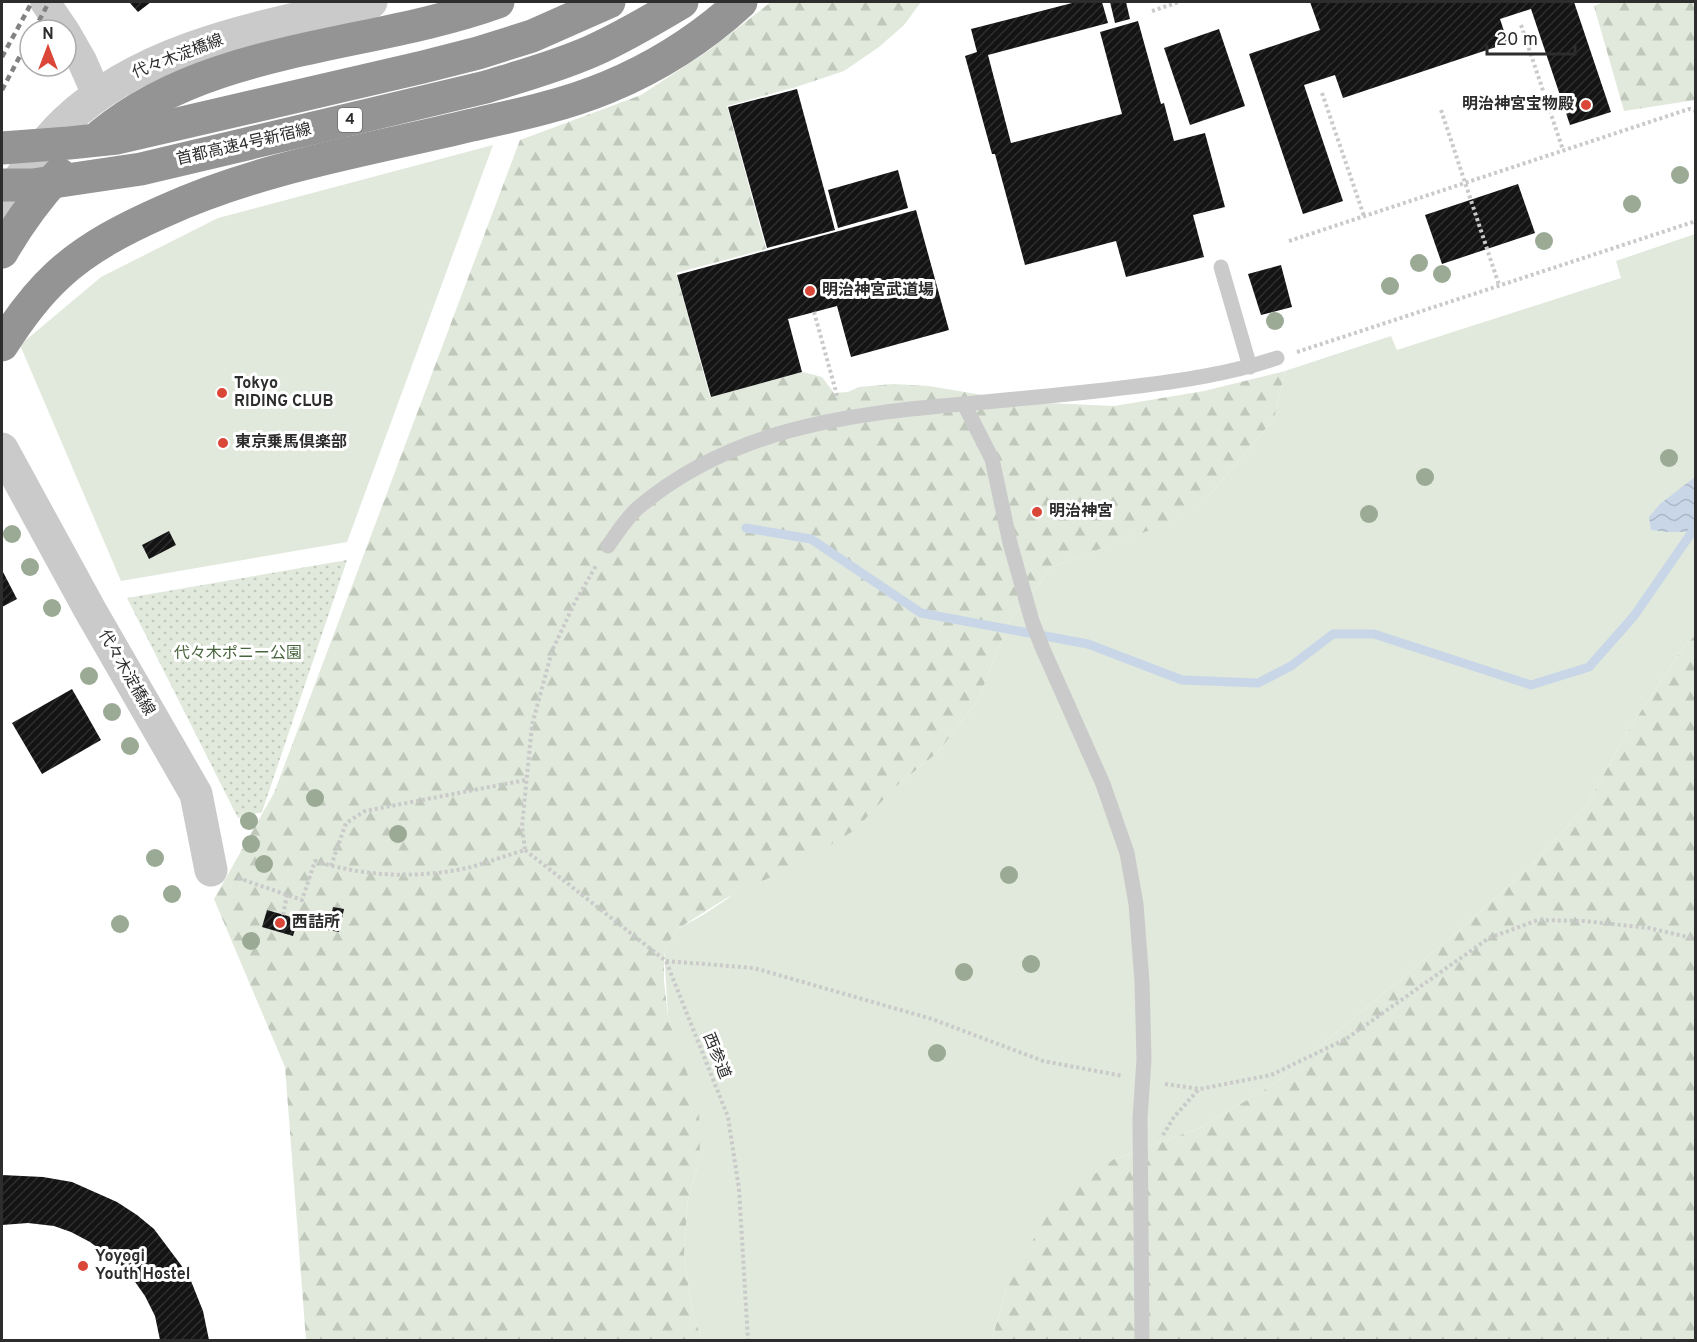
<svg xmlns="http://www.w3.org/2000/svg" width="1697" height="1342" viewBox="0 0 1697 1342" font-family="Overpass,'Noto Sans JP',sans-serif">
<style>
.grass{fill:#e0e9db}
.forest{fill:url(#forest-firs)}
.park{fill:url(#park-dots)}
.water{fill:url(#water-waves)}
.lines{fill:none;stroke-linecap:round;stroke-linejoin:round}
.stream{stroke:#c8d6e8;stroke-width:9}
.building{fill:url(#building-hatch)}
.path{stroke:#cacaca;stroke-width:4;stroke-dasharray:3 3;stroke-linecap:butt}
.service{stroke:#cacaca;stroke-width:15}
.minor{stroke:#cacaca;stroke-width:30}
.tertiary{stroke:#cacaca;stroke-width:33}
.motorway{stroke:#949494;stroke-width:33}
.rail{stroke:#828282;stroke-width:4.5;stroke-dasharray:6 4.5;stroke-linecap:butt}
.tree{fill:#9baa94}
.poi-dot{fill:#da4638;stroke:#fff;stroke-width:2}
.labels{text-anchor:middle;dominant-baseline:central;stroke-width:6;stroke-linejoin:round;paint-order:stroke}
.shield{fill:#fff;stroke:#6c6c6c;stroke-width:1.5}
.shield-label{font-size:15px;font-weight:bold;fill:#2d2d2d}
.street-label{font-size:16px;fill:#2d2d2d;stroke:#fff}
.poi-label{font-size:16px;font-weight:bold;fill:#2d2d2d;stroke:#fff;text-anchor:start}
.park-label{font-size:16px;fill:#49653d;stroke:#fff}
</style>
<defs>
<pattern id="forest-firs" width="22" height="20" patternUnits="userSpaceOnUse" patternTransform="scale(1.5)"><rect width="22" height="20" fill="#e0e9db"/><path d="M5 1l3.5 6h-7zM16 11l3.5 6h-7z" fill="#c0c8bc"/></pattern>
<pattern id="park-dots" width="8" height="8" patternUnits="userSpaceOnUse" patternTransform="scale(1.5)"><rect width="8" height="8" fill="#e0e9db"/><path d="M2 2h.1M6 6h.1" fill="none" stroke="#c0c8bc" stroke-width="1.8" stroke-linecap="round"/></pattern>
<pattern id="water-waves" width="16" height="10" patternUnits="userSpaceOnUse" patternTransform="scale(1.5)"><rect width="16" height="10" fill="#c8d6e8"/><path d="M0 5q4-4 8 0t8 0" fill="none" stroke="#acb8c7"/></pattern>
<pattern id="building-hatch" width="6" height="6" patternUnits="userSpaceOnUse" patternTransform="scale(1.5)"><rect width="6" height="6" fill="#141414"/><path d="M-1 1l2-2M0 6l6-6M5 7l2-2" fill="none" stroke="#2e2e2e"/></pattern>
</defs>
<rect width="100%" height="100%" fill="#fff"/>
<g class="grass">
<polygon points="493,145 347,542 121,581 20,345 101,277 218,218"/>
<polygon points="1695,234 1695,636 1685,645 1628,731 1587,805 1534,863 1461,929 1274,1084 1200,1128 1114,1159 1006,1289 992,1340 702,1340 692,1310 684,1254 688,1199 700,1158 680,1056 668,1017 664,949 679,928 703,915 894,788 938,752 978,700 1009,622 1052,567 1181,518 1211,493 1274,419 1285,371 1391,336 1397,350 1621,278 1616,261"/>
</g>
<g class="forest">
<polygon points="771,2 921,2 904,25 879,47 844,71 796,87 727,106 766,249 676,273 710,397 803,372 822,377 834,393 848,392 859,387 893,384 929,386 1024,402 1114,406 1204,391 1285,371 1274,419 1211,493 1182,518 1052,567 1009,622 978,700 938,752 894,788 855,830 798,864 725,899 679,928 664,949 664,980 668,1017 699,1108 700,1158 688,1199 684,1254 692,1310 702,1340 306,1340 285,1067 214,899 274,793 520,140 641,95 708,51"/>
<polygon points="1604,2 1695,2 1695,100 1624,111 1594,6"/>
<polygon points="1695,636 1695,1340 992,1340 1006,1289 1050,1209 1114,1159 1200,1128 1274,1084 1461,929 1534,863 1587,805 1628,731 1685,645"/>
</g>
<polygon class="park" points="347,560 262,812 238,818 127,598"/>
<polygon class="water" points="1695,477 1695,532 1668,532 1651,530 1649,517 1660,504"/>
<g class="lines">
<polyline class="stream" points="746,528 811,539 921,613 1088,644 1182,680 1258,683 1291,666 1333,634 1374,634 1531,685 1589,667 1634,616 1692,532"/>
</g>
<g class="building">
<polygon points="129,2 151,2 138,12"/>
<polygon points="1076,2 1102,2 1108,23 988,55 1011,143 1122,114 1100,32 1138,21 1161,104 1164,103 1174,141 1205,133 1225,207 1193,215 1204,257 1126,277 1116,241 1025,265 995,154 992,154 965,56 977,52 971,29"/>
<polygon points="1110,2 1126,2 1130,19 1115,23"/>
<polygon points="1310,2 1574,2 1611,112 1570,125 1531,9 1500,19 1508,43 1343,98 1335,75 1304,85 1343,201 1303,214 1249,54 1320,30"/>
<polygon points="1219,29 1245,106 1190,125 1164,48"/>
<polygon points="797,89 835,230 767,248 728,107"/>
<polygon points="898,170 908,208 838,228 828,190"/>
<polygon points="1518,184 1535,233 1442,264 1425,215"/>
<polygon points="916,210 949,330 851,357 837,306 788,319 802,372 711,397 677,275"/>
<polygon points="1281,265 1292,307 1261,315 1248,274"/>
<polygon points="169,531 176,545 149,559 142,545"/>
<polygon points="2,570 17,599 2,607"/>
<polygon points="72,689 101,740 42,774 12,723"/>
<polygon points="333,907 344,909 339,932 328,930"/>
<polygon points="267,910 298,919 293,936 262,927"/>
<polygon points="2,1175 43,1177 72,1182 117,1202 137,1215 154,1229 181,1265 191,1281 203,1311 209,1340 160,1340 155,1316 145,1296 126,1269 90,1242 71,1232 54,1226 28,1223 2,1225"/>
</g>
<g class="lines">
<g class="path">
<polyline points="1152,11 1179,2"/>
<polyline points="1521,25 1563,150"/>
<polyline points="1322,93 1364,216"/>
<polyline points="1441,110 1499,285"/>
<polyline points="1289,241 1689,109 1696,111"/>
<polyline points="814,312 838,399"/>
<polyline points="1297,352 1696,221"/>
<polyline points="525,850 666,961 728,1117 739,1189 748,1340"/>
<polyline points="331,866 346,823 365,811 526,780"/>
<path d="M238,878L302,900L315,861C366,877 419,879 471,867C489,862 507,855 525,850L522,826L532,725L552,651L575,602L597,564"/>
<polyline points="283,915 287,895"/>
<polyline points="666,961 754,968 932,1019 1043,1061 1123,1076"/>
<polyline points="1165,1084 1200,1089 1271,1075 1346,1039 1489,938 1538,920 1584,921 1649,928 1696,939"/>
<polyline points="1163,1135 1174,1117 1199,1089"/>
</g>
<g class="service">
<polyline points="1221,267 1250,367"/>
<polyline points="964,404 992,459 1010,543 1032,621 1042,647 1103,784 1127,853 1136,904 1142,982 1144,1059 1140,1118 1142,1340"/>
<path d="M608,546C617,533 627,517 639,507C732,429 846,414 963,404C1018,399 1074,394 1130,387C1180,381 1229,374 1277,358"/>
</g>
<g class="minor">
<polyline points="45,2 64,30"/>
<polyline points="66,33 82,61 97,95"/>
</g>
<g class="tertiary">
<path d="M2,205C21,177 40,146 65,122C145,45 267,26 371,2"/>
<polyline points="2,449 90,610 196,794 211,870"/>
</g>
<g class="motorway">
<path d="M101,135C209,45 371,48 498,2"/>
<polyline points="2,148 69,143 117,138 423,67 478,53 532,36 609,2"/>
<path d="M2,185H33L141,169L486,87C522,76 558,66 592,51C623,37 652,20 682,2"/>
<path d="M2,252C18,224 37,198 59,174"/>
<path d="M2,345C18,320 35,296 58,275C88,247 126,228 162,212C260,167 369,150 472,125C518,115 565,105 608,87C656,67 703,37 741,2"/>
</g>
<g class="rail">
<polyline points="34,30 49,2"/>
<polyline points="2,57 32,2"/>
<polyline points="2,90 30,37"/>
</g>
</g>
<g class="tree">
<circle cx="1680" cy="175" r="9"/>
<circle cx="1632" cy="204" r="9"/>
<circle cx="1544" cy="241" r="9"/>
<circle cx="1419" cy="263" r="9"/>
<circle cx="1442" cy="274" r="9"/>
<circle cx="1390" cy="286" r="9"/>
<circle cx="1275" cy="321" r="9"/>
<circle cx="1669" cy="458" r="9"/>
<circle cx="1425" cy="477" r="9"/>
<circle cx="1369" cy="514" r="9"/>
<circle cx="12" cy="534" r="9"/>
<circle cx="30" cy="567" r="9"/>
<circle cx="52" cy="608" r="9"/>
<circle cx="89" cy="676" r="9"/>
<circle cx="112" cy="712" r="9"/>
<circle cx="130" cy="746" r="9"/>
<circle cx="315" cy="798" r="9"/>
<circle cx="249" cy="821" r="9"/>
<circle cx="398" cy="834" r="9"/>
<circle cx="251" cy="844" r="9"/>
<circle cx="155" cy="858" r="9"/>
<circle cx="264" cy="864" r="9"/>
<circle cx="1009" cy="875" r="9"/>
<circle cx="172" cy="894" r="9"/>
<circle cx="120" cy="924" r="9"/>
<circle cx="251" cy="941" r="9"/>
<circle cx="1031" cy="964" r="9"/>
<circle cx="964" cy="972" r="9"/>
<circle cx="937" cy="1053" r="9"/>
</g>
<g class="poi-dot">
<circle cx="1586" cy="105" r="6"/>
<circle cx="810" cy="291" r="6"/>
<circle cx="222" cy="393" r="6"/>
<circle cx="223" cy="443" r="6"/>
<circle cx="1037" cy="512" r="6"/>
<circle cx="280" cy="923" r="6"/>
<circle cx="83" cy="1266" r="6"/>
</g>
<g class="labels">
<rect class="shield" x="338" y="108" width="24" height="24" rx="4.5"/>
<g class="shield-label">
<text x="350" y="120">4</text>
</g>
<g class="street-label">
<text transform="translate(178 57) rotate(-21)">代々木淀橋線</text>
<text transform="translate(244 145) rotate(-13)">首都高速4号新宿線</text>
<text transform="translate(126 673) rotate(60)">代々木淀橋線</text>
<text transform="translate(716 1056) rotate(68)">西参道</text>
</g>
<g class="poi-label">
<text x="1574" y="105" text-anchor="end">明治神宮宝物殿</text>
<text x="822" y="291">明治神宮武道場</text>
<text x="234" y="384">Tokyo<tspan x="234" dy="18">RIDING CLUB</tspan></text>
<text x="235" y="443">東京乗馬倶楽部</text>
<text x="1049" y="512">明治神宮</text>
<text x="292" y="923">西詰所</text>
<text x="95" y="1257">Yoyogi<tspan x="95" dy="18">Youth Hostel</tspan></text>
</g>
<g class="park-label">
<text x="238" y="654">代々木ポニー公園</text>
</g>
</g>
<rect width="1697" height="1342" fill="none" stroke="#2d2d2d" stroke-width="6"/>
<g transform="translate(48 48)"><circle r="28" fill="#ffffff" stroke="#ababab" stroke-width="1.5"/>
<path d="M0-4.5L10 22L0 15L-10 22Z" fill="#da4638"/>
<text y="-9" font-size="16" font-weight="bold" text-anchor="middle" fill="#2d2d2d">N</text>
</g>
<path d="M1487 45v9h88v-9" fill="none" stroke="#2d2d2d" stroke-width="3"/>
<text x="1496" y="45" font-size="18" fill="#2d2d2d" stroke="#ffffff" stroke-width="4.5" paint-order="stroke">20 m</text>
</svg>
